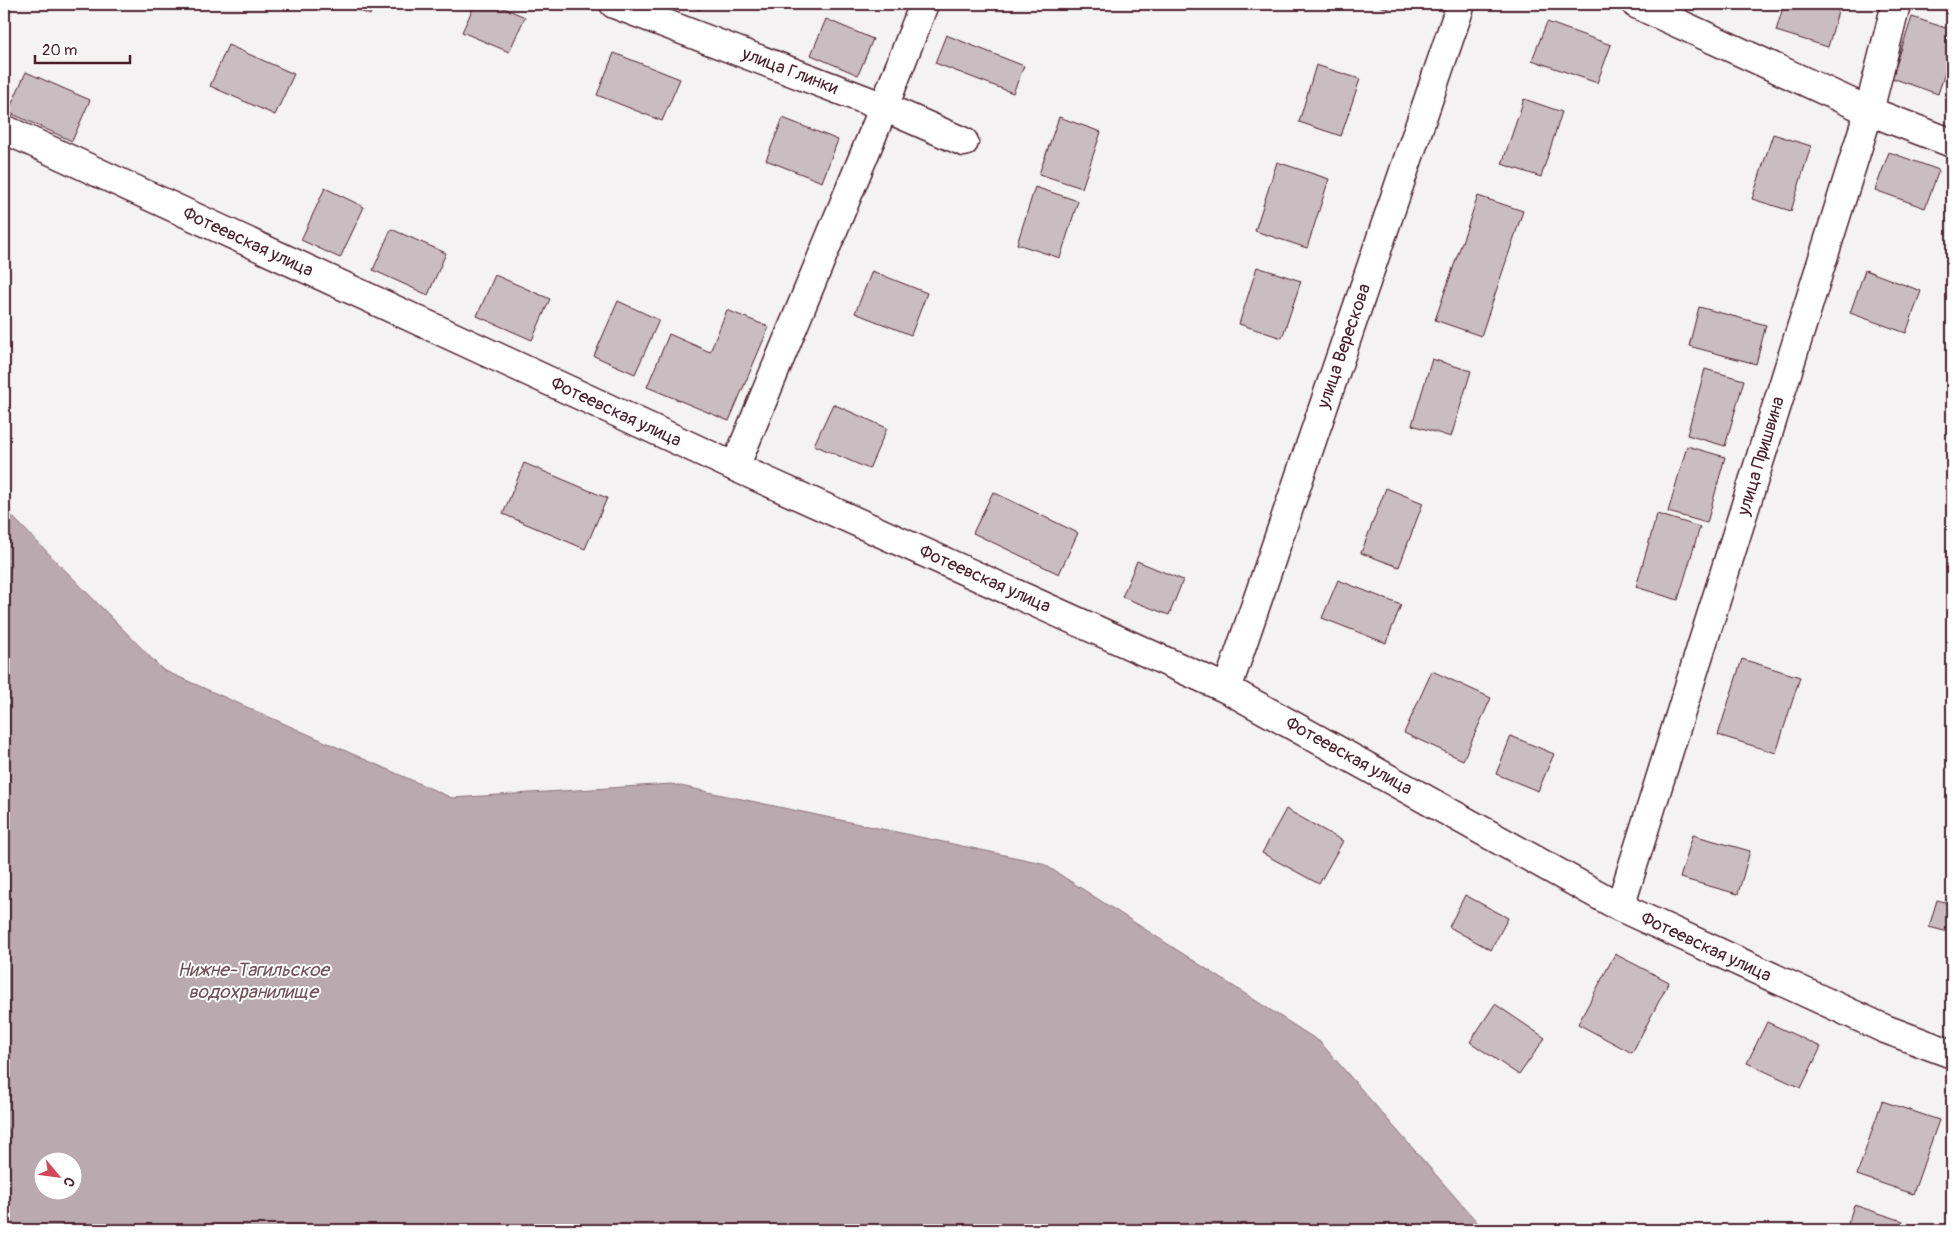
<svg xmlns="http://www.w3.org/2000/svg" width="1956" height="1234" viewBox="0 0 1956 1234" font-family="Pangolin,sans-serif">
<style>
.water{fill:#baa9ae;stroke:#8d727a;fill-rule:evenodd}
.building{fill:#cabdc1;stroke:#4a1f2b}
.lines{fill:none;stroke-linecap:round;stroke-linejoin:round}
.minor-casing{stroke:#4a1f2b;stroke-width:31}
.minor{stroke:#fff;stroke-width:28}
.labels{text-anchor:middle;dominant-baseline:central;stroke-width:4;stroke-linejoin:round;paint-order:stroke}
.street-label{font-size:18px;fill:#4a1f2b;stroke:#fff}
.water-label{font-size:19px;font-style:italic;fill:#714f59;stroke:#fff}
</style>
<rect width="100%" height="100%" fill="#f4f2f2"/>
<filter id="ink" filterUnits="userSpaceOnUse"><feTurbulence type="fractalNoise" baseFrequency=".02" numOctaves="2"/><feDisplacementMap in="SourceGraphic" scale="10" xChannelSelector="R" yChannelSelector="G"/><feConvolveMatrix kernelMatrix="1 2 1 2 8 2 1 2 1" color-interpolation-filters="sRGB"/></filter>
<g filter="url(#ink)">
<path class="water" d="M4,508L163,670L452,798L671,784L1042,863L1320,1042L1484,1230H4ZM42,1162H72V1192H42Z"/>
<g class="building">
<polygon points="342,4 374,4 370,15"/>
<polygon points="475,4 494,4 525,17 509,52 462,32"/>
<polygon points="686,4 702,4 700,10"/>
<polygon points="1374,4 1390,4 1388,9"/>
<polygon points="1784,4 1825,4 1839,8 1828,47 1776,31"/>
<polygon points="1912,17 1952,30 1952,52 1938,94 1892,78"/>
<polygon points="826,19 873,39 858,75 811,55"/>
<polygon points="1547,22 1611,45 1597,83 1532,60"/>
<polygon points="946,35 1024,66 1013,93 935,63"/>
<polygon points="228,45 294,74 275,115 210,86"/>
<polygon points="614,53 680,79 662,121 597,95"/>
<polygon points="1316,65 1360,79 1341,136 1299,122"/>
<polygon points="26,72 90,100 72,141 8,112"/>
<polygon points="1524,99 1562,112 1541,177 1502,164"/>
<polygon points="1059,117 1101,132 1082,188 1039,174"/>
<polygon points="783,118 838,140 822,182 766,160"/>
<polygon points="1773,134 1811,146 1791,211 1752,199"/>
<polygon points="1889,152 1939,170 1925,208 1875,190"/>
<polygon points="1277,162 1329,179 1307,248 1255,231"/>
<polygon points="1035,187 1078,201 1060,258 1017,244"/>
<polygon points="325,188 364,207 340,258 301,240"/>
<polygon points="1478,196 1523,211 1481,336 1435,320"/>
<polygon points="391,229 446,253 428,295 373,270"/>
<polygon points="1257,267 1301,281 1282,338 1239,324"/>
<polygon points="1865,270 1921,291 1906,333 1850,313"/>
<polygon points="872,271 927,293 911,335 855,313"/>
<polygon points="495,275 550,299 532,340 477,316"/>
<polygon points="618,301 659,320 635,374 594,356"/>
<polygon points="1699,307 1766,325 1756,364 1689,346"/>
<polygon points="727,310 769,327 729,421 647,387 669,334 710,352"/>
<polygon points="1432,359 1471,371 1451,437 1412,425"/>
<polygon points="1705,369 1744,380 1725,446 1687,435"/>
<polygon points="833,404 887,428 869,469 814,445"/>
<polygon points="1687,446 1725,457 1707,523 1668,512"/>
<polygon points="524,463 607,498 585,549 503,514"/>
<polygon points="1386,488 1423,503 1399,567 1361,553"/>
<polygon points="993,492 1078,533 1059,574 973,533"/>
<polygon points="1657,514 1700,527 1678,600 1636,587"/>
<polygon points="1137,561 1183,580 1169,615 1122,597"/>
<polygon points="1338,580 1401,605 1386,643 1322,618"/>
<polygon points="1742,659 1800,677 1776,753 1718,735"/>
<polygon points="1432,671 1491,698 1463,760 1404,733"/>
<polygon points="1511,736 1554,754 1538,791 1496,774"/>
<polygon points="1286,809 1343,841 1319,884 1262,853"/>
<polygon points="1693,835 1750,851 1738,894 1680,878"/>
<polygon points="1952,856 1952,875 1947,873"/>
<polygon points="1465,895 1508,918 1491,950 1449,927"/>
<polygon points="1937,900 1952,904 1952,933 1929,927"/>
<polygon points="1615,954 1669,982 1632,1053 1578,1024"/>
<polygon points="1495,1004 1545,1038 1519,1075 1470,1042"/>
<polygon points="1767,1022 1821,1047 1801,1088 1747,1063"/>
<polygon points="1882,1101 1939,1120 1913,1194 1857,1175"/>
<polygon points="1854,1205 1903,1221 1900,1230 1846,1230"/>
</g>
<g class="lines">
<defs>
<g id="minor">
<polyline points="614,4 884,107 964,142"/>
<polyline points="1636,4 1869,111 1952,143"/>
<polyline points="4,129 735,467 1227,689 1620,907 1885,1029 1952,1054"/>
<polyline points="735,467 884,107 924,4"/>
<polyline points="1227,689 1461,4"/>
<polyline points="1620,907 1869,111 1896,4"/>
</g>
</defs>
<use href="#minor" class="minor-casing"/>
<use href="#minor" class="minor"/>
</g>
</g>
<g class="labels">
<g class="street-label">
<text transform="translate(790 71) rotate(21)">улица Глинки</text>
<text transform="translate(248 242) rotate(25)">Фотеевская улица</text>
<text transform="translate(1344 346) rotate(-71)">улица Верескова</text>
<text transform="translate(616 412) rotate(25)">Фотеевская улица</text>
<text transform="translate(1761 456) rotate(-73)">улица Пришвина</text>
<text transform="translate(985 579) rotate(24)">Фотеевская улица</text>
<text transform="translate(1349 756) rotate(29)">Фотеевская улица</text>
<text transform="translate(1706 947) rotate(25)">Фотеевская улица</text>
</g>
<g class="water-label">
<text x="253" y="970">Нижне-Тагильское<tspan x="253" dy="22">водохранилище</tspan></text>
</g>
</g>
<rect width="1956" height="1234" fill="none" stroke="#fff" stroke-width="20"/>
<rect x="10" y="10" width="1936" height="1214" fill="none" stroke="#4a1f2b" stroke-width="2" filter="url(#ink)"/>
<g transform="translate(58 1176) rotate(119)"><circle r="24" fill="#ffffff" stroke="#b7a5aa"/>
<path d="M0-4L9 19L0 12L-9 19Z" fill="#d1495b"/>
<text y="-8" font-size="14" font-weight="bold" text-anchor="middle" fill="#4a1f2b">С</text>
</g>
<path d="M35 55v8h95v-8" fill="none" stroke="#4a1f2b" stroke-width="2.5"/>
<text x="42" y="55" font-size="15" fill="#4a1f2b" stroke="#ffffff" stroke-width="4" paint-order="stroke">20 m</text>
</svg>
